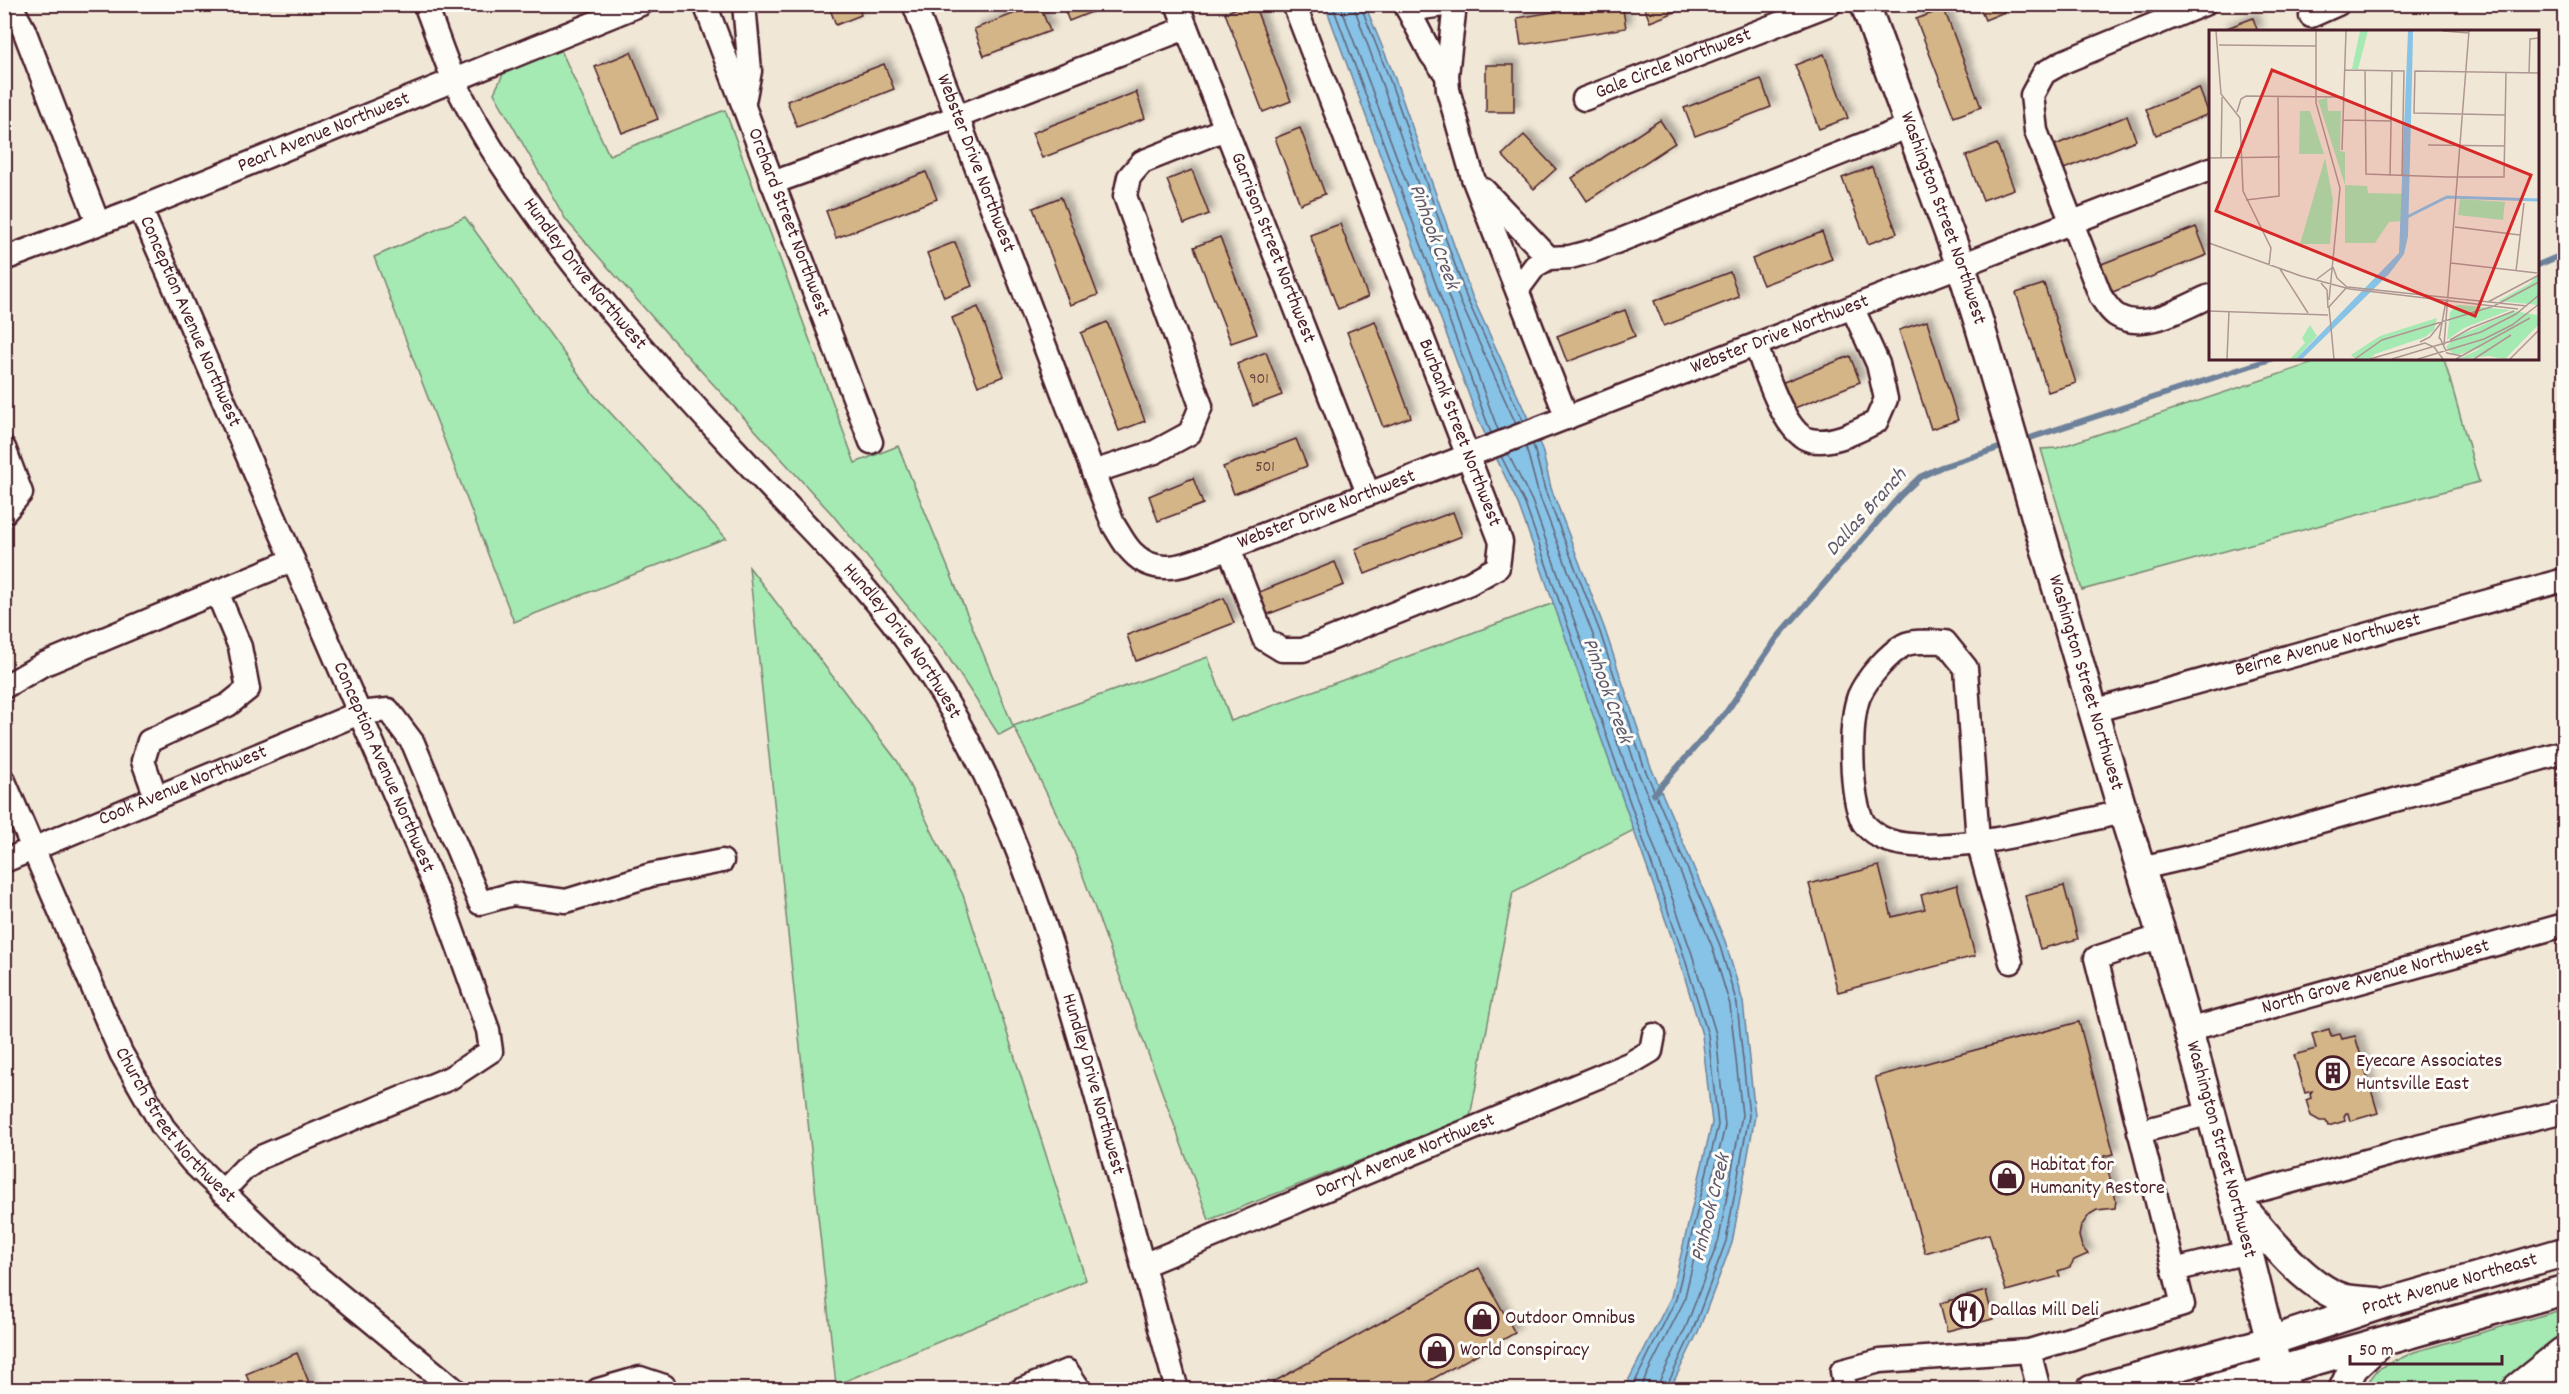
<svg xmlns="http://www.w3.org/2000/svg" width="2569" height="1394" viewBox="0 0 2569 1394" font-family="Dekko,sans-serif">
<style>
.green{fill:#a5e9b3;stroke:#78846f;stroke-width:1.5}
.water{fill:#86c3e6;stroke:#6e819b;stroke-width:1.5}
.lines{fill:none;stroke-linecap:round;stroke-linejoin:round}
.shore{stroke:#626176;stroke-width:1.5}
.stream{stroke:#6e819b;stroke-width:6}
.building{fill:#d3b588;stroke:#4a1f2b;stroke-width:1.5;filter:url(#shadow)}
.minor-casing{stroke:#4a1f2b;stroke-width:27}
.major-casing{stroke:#4a1f2b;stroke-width:33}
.highway-casing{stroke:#4a1f2b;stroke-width:38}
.minor{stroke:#fdfcf7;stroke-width:22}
.major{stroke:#fdfcf7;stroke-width:28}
.highway{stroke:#fdfcf7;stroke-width:33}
.labels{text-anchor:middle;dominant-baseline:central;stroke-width:6;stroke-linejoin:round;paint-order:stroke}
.number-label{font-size:16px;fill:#6c4442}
.street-label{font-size:20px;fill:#4a1f2b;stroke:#fdfcf7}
.poi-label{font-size:20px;fill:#4a1f2b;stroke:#fdfcf7;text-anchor:start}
.water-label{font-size:21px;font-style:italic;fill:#5f586c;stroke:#fdfcf7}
.inset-river{fill:none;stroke:#86c3e6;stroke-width:3}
.inset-road{fill:none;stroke:#ae9792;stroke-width:1.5}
.view{fill:#d62828;fill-opacity:0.15;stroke:#d62828;stroke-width:3}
.inset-edge{fill:none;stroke:#4a1f2b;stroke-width:3}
</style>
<defs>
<filter id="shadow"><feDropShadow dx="5.5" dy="-5.5" stdDeviation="3" flood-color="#0004"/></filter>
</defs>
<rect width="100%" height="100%" fill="#f0e7d6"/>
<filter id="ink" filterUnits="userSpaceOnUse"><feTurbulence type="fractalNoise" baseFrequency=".0167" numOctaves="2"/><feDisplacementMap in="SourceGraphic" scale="12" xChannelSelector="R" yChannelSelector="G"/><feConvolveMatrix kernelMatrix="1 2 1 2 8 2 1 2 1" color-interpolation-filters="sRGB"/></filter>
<g filter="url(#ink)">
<g class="green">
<polygon points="560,48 609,155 725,110 855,463 898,446 1013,726 1208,657 1231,721 1554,603 1634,830 1513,892 1470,1117 1209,1220 1071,843 1014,727 999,735 945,652 831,513 670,337 566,220 494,93 505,70"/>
<polygon points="465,217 594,395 726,538 514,622 374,257"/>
<polygon points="2325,359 2444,359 2479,482 2082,590 2041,449 2057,448"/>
<polygon points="749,567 898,762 963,895 1086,1280 836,1385"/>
<polygon points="2564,1309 2564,1389 2362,1390 2378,1369 2414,1352"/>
</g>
<polygon class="water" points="1325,5 1365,5 1393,73 1472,296 1542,449 1551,488 1605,630 1650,765 1725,941 1743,1002 1755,1116 1732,1243 1698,1332 1670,1389 1624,1389 1671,1297 1712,1123 1702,1035 1679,958 1519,506 1477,417"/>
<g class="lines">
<g class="shore">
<polyline points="1332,4 1491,433"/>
<polyline points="1340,4 1498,430"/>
<polyline points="1353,4 1460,301 1516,424"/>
<polyline points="1360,4 1388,75 1467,299 1523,421"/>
<polyline points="1533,444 1545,490 1600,632 1644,767 1719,943 1737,1004 1749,1116 1726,1241 1693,1330 1665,1390"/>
<polyline points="1526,447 1538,492 1593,635 1637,770 1712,946 1730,1005 1742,1115 1719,1239 1686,1327 1659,1382 1658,1390"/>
<polyline points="1508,454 1532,501 1692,954 1716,1034 1725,1126 1684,1301 1639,1390"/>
<polyline points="1501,456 1525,504 1684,956 1708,1035 1718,1125 1676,1299 1631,1390"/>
</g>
<g class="stream">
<polyline points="2538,265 2564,254"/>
<polyline points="2021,441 2274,358"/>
<polyline points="1654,794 1727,711 1777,638 1900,496 1920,477 1941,467 2008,445"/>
</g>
</g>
<g class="building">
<polygon points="828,4 858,4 861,15 836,25"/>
<polygon points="1039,4 1050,31 984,56 974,29"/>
<polygon points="1062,4 1112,4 1069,21"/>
<polygon points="1246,4 1254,4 1291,101 1263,112 1225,13"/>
<polygon points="1601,4 1622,4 1626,28 1521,45 1517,18"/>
<polygon points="1643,4 1695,4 1650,22"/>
<polygon points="1978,4 2024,4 1985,20"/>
<polygon points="1944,9 1981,107 1954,117 1916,19"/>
<polygon points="2253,18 2258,32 2223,32 2222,30"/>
<polygon points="631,52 658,119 622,133 595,67"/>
<polygon points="1824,54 1848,118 1819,129 1795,65"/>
<polygon points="884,64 894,89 797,127 787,101"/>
<rect x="1486" y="65" width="28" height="47"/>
<polygon points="1761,79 1771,107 1695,136 1684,108"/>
<polygon points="2199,88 2209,114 2156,135 2146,109"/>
<polygon points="1136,92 1145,118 1042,158 1032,133"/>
<polygon points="2127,116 2136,140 2064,169 2055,145"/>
<polygon points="1660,120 1675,143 1587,201 1572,178"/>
<polygon points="1300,128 1325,194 1300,204 1275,138"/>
<polygon points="1524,135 1556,169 1534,189 1502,155"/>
<polygon points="1997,144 2014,189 1983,200 1966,156"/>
<polygon points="1872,167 1897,233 1868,244 1842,178"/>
<polygon points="1192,170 1209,214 1184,224 1167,180"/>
<polygon points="926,172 937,199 836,238 826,211"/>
<polygon points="1061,197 1098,295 1070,305 1033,208"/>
<polygon points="1340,224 1368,297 1338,309 1310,235"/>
<polygon points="2196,227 2207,255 2105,295 2094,267"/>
<polygon points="1822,232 1832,259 1763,285 1752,259"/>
<polygon points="1220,237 1257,334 1231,343 1194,247"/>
<polygon points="955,242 972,286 944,297 927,253"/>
<polygon points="1730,272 1739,297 1664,326 1654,301"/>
<polygon points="2044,284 2076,383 2048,392 2016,293"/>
<polygon points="978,307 1004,376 978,386 952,318"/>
<polygon points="1625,310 1635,336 1567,362 1557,336"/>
<polygon points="1375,321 1411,417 1383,427 1347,332"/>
<polygon points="1927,321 1958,420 1931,429 1899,330"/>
<polygon points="1107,322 1145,421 1119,431 1081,333"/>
<polygon points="1266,352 1282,395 1253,406 1237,364"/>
<polygon points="1850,356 1860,382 1792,409 1781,383"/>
<polygon points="1296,439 1307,466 1234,494 1223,467"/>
<polygon points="1193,478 1203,504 1158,521 1149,496"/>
<polygon points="1453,512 1462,536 1365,574 1355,549"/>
<polygon points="1335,562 1344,585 1266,615 1257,593"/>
<polygon points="1224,598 1234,623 1136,661 1127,635"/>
<polygon points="1879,866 1892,917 1925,909 1921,895 1957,885 1975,956 1838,992 1809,884"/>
<polygon points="2064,886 2078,939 2040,949 2025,896"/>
<polygon points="2079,1022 2114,1154 2104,1156 2116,1200 2115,1208 2097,1210 2090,1214 2081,1226 2079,1236 2082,1247 2088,1254 2074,1260 2070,1267 2058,1271 2060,1276 2006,1291 1989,1234 1925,1253 1875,1077"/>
<polygon points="2329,1029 2331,1036 2340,1034 2342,1039 2355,1036 2378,1113 2350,1121 2348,1113 2346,1113 2344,1116 2345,1121 2328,1126 2326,1121 2320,1121 2311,1116 2306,1100 2311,1098 2310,1094 2312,1091 2305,1093 2294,1055 2316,1049 2312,1034"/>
<polygon points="1479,1268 1515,1333 1413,1390 1259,1390"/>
<polygon points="1986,1291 1993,1319 1947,1331 1940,1303"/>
<polygon points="297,1353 312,1390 252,1390 246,1374"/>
</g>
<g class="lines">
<defs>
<g id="minor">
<polyline points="10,4 24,30 98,223"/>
<path id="s1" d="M425,4C435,29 443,55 454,80C473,121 498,160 524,197C592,295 671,382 752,468C803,523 859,576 903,636C1002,768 1054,945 1098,1102C1124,1198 1151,1294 1177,1390"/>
<path id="s2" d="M705,4L871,442"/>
<path id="s3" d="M914,4L1113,524C1119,533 1124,544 1132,552C1160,582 1197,560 1229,548L2210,169"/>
<path id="s4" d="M1177,4L1368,493"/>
<polyline points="1405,4 1431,54 1447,75"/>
<polyline points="1455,4 1447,75 1448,90 1473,178 1567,418"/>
<path d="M2204,4L2063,62L2044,73L2032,95L2036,131L2101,297C2105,303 2110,311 2116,315C2144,333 2184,307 2210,296"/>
<polyline points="1408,10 1450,4"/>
<polyline points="2311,16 2338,4"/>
<path id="s5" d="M1584,99L1830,4"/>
<polyline points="744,102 750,71 744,4"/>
<polyline points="772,183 957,117 1186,28"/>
<polyline points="1484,190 1549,258"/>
<path id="s6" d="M140,208L445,910L488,1030L491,1051L450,1078L261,1157L244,1169L222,1192"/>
<path id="s7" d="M4,259L140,208L641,4"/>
<polyline points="1518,289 1535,266 1549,258 1570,257 1593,251 1910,126"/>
<path d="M1756,346C1765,369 1784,434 1810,440C1832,445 1858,431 1876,422L1886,399L1878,364L1853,309"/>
<polyline points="4,448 21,493 4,513"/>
<polyline points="1093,472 1155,452 1190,433 1201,406 1125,196 1129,177 1142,162 1225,129"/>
<polyline points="1229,548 1264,639 1282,650 1303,650 1470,583 1498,567 1501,542 1294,4"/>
<polyline points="4,687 42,665 293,560"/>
<path id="s8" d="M2093,711L2564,580"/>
<path id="s9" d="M4,781L121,1053L163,1127L192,1162L273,1240L455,1390"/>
<polyline points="156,797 143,761 149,741 228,705 248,689 240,647 217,592"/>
<path id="s10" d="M4,861L359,713L388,710L413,743L480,903L513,894L566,901L651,875L722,861"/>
<polyline points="2141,868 2215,851 2564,752"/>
<path d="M2011,962L1978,842L1966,668L1945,642C1934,642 1914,640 1904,645C1888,654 1867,678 1859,696C1849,723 1850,796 1863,822C1866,827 1875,834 1880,837C1931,863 2066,824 2123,812"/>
<path id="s11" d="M2188,1030L2564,925"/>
<polyline points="2139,1132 2211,1113"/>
<polyline points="2234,1197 2413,1148 2564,1111"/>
<path id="s12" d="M1143,1265L1629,1064L1651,1051L1654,1035"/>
<polyline points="2174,1270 2248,1252"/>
<polyline points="2029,1351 2039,1390"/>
<polyline points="598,1390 640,1378 664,1386 665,1390"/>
<polyline points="1021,1390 1067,1371 1080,1390"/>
<polyline points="1845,1390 1842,1371 1880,1361 2029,1351 2183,1305 2096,958 2162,936"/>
</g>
<g id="major">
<path id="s13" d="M1865,4L1961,266L1979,323L2123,812L2162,936L2234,1197L2278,1371L2287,1390"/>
<path d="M2238,1202C2264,1232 2306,1289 2346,1299C2356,1301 2368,1301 2378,1302"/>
<path id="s14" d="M2091,1390L2270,1341L2386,1303L2564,1252"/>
<polyline points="2210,1390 2564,1290"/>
<polyline points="2343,1390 2353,1368 2380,1343"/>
</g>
<polyline id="highway" points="2519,1390 2564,1354"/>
</defs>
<use href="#minor" class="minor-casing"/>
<use href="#major" class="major-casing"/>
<use href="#highway" class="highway-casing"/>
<use href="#minor" class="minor"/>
<use href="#major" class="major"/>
<use href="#highway" class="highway"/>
</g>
</g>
<defs>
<symbol id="building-ring" viewBox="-11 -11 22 22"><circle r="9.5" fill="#fdfcf7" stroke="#4a1f2b" stroke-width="1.5"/><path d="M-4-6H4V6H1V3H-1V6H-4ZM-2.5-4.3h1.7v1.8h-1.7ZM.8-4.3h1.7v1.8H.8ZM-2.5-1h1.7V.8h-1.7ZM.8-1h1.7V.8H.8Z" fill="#4a1f2b"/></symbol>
<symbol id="shop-ring" viewBox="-11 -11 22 22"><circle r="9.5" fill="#fdfcf7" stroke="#4a1f2b" stroke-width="1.5"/><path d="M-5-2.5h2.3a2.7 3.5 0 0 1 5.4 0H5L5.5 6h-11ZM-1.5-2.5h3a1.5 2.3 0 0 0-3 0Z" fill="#4a1f2b"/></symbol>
<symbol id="restaurant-ring" viewBox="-11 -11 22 22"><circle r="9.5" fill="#fdfcf7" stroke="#4a1f2b" stroke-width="1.5"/><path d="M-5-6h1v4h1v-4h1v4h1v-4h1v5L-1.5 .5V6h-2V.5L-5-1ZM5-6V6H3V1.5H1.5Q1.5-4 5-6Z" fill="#4a1f2b"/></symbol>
</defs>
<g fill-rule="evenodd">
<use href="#building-ring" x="2314" y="1054" width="38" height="38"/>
<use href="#shop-ring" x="1988" y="1159" width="38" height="38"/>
<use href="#restaurant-ring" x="1948" y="1292" width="38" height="38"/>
<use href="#shop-ring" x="1463" y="1300" width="38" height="38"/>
<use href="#shop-ring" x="1418" y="1332" width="38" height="38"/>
</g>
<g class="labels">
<g class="number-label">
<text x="1259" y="379">901</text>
<text x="1265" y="467">501</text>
</g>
<g class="street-label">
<text stroke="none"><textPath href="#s5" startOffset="96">Gale Circle Northwest</textPath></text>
<text stroke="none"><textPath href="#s7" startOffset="344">Pearl Avenue Northwest</textPath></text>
<text stroke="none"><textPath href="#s3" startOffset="171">Webster Drive Northwest</textPath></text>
<text stroke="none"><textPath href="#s13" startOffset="228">Washington Street Northwest</textPath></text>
<text stroke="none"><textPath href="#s2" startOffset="234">Orchard Street Northwest</textPath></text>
<text stroke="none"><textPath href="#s4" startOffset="262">Garrison Street Northwest</textPath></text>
<text stroke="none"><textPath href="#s1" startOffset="316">Hundley Drive Northwest</textPath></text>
<text stroke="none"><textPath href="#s6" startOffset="124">Conception Avenue Northwest</textPath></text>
<text stroke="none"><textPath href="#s3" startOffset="1286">Webster Drive Northwest</textPath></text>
<text transform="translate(1459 433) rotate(69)">Burbank Street Northwest</text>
<text stroke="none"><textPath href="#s3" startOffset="800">Webster Drive Northwest</textPath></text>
<text stroke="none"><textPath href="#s1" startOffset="802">Hundley Drive Northwest</textPath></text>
<text stroke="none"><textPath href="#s8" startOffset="244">Beirne Avenue Northwest</textPath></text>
<text stroke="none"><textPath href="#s13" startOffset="714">Washington Street Northwest</textPath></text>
<text stroke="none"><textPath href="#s6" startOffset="610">Conception Avenue Northwest</textPath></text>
<text stroke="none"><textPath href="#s10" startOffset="194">Cook Avenue Northwest</textPath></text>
<text stroke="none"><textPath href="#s11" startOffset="195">North Grove Avenue Northwest</textPath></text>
<text stroke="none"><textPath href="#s1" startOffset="1288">Hundley Drive Northwest</textPath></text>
<text stroke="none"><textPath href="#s9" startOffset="387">Church Street Northwest</textPath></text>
<text stroke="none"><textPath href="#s13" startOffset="1200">Washington Street Northwest</textPath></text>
<text stroke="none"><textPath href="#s12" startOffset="284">Darryl Avenue Northwest</textPath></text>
<text stroke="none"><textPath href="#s14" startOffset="374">Pratt Avenue Northeast</textPath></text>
</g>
<g class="poi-label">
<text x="2356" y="1062">Eyecare Associates<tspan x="2356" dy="23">Huntsville East</tspan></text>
<text x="2030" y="1166">Habitat for<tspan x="2030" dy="23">Humanity ReStore</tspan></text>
<text x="1990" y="1311">Dallas Mill Deli</text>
<text x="1505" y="1319">Outdoor Omnibus</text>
<text x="1460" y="1351">World Conspiracy</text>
</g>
<g class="water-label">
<text transform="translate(1433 237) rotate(70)">Pinhook Creek</text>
<text transform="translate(1867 513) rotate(-48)">Dallas Branch</text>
<text transform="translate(1606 691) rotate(70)">Pinhook Creek</text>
<text transform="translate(1712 1208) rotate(-76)">Pinhook Creek</text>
</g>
</g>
<g transform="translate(2209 30)">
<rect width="330" height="330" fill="#f0e7d6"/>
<path d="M151,1H159L149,39H143ZM118,68L119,81H132L131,121L136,122V155L158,156L159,163L195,164L194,191L180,192L166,213H136V155L109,70ZM91,81H101L115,124H90ZM116,128L124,170L121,214H91ZM251,169L296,172L294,190L249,185ZM330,244V275L289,271L320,254ZM247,275H252L301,280L255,298L238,310L241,283ZM305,281L328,285L330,294L296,329L280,326L250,329L275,317L251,324H244L237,317L245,308ZM228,288L225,300L216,307L166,324L161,329H147L142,325L171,306ZM101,295L108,306L87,329H81L96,313L93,308Z" fill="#a5e9b3"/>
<path d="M199,1H204L203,49L199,206L195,224L180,244L93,329H87L190,223Z" fill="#86c3e6"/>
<path class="inset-river" d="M198,187L238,167L330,170"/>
<path class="inset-road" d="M7,1L12,64L31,88L34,161L62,218L60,235M107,1V73L131,158L120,270M234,1L260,3M10,15L107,16M135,40L195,41L193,146M156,41L157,144L238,147H295L297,43M320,43L321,9L330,8M28,82L32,69L37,66L134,67M296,85L205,83L206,41L330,43M134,90L182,91M219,115L296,116M133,120L137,1M0,128L71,127M12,128L13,67M181,146L183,41M37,170L70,166L69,67M246,197L311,205M0,213L92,246L141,259L309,279M242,233L328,243M71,239L99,283M307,241L315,173M108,249L124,237M112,253L118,260L119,278M139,257L318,276M279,272L330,245M120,277L125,329M119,278L138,257L128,248L124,237M0,281L119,285M231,308L238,323L253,326M230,309L237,271M241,310L262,298L305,281M211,312L221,307L232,293M235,315L260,1M18,329L20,281M146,329L173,310L285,276L330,252M161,329L216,313L225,317L234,329M183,329L272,302L307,284L330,265M209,329L275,309L303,295L330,274M247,329L321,288M265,329L302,305M301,329L330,300"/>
<path class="view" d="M63,40L322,145L266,286L7,181Z"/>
<rect width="330" height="330" class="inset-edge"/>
</g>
<rect width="2569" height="1394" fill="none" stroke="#fdfcf7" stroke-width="24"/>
<rect x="12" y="12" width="2545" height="1370" fill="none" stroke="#4a1f2b" stroke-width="2" filter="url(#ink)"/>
<path d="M2350 1355v9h152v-9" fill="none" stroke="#4a1f2b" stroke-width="3"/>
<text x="2359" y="1355" font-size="18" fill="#4a1f2b" stroke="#fdfcf7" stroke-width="4.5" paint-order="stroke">50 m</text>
</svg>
